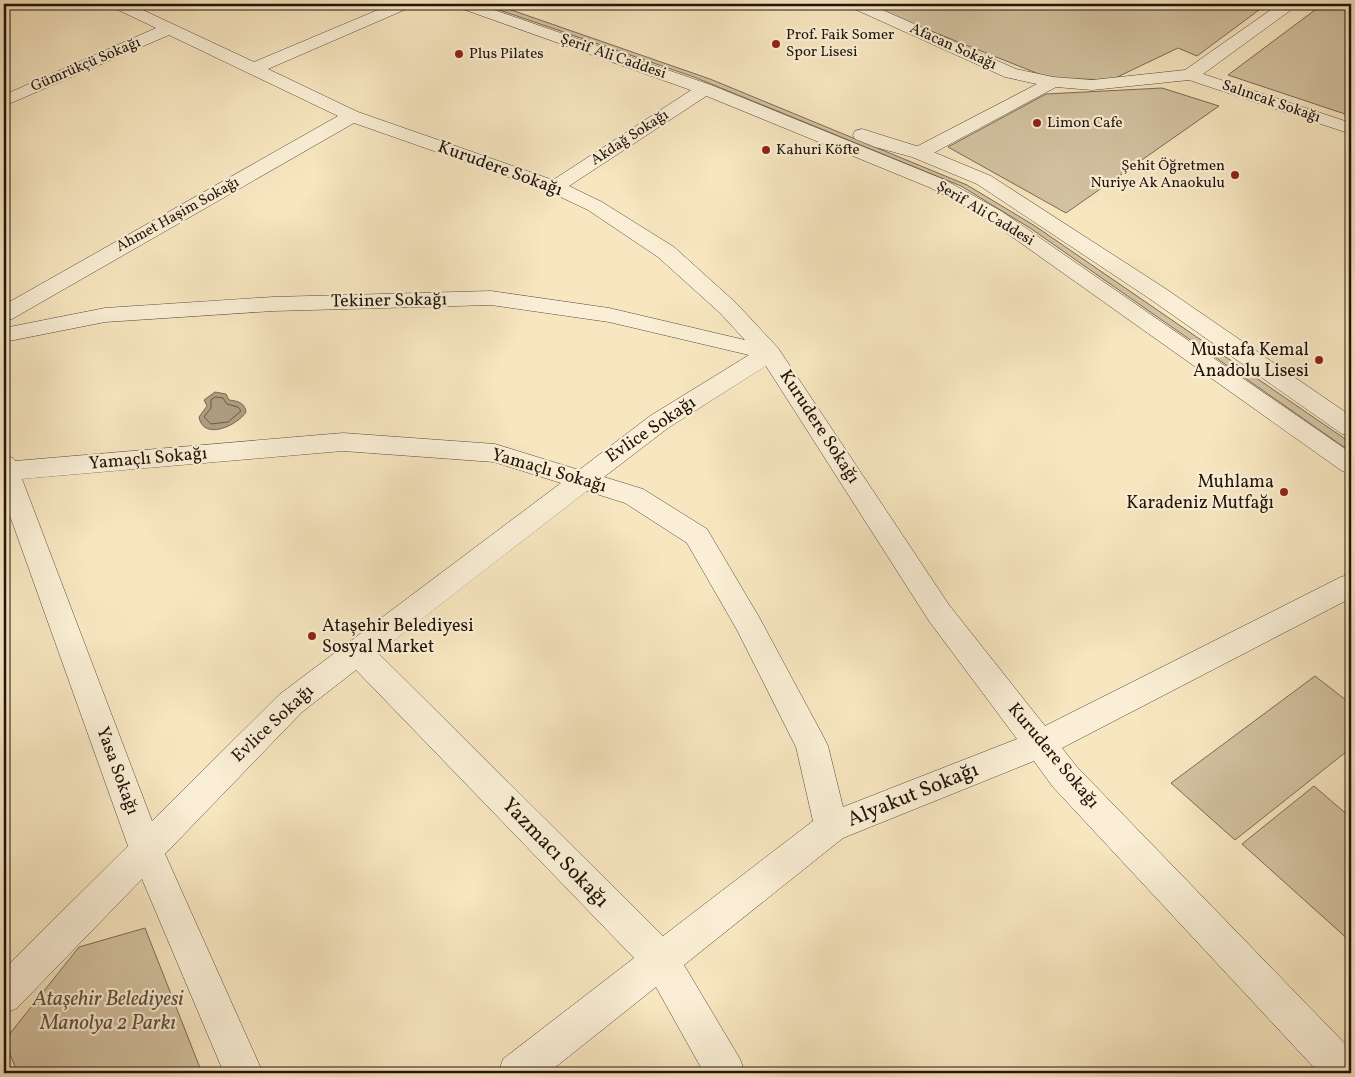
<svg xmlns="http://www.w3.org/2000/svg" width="1355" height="1077" viewBox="0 0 1355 1077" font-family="Vollkorn,serif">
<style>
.green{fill:#d3c2a1;stroke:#7a6a55}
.water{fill:#ae9e82;stroke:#766652}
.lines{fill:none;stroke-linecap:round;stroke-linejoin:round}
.shore{stroke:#685846;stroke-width:1}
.minor-casing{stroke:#564837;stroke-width:1}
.tertiary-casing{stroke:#564837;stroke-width:1}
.minor{fill:#faefd6;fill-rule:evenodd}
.tertiary{fill:#faefd6;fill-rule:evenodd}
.poi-dot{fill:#8f2418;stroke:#faefd6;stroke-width:2}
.labels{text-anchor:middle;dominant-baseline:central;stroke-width:4.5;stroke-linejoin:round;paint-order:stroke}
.far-poi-label{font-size:15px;fill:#211309;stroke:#faefd6;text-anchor:start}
.far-street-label{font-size:15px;fill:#211309;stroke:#faefd6}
.street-label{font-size:18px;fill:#211309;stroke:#faefd6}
.poi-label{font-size:18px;fill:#211309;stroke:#faefd6;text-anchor:end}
.near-street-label{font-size:21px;fill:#211309;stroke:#faefd6}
.near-park-label{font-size:21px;font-style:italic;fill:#5f503e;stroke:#faefd6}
</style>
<rect width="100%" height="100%" fill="#f7e6c0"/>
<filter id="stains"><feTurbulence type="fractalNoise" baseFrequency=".004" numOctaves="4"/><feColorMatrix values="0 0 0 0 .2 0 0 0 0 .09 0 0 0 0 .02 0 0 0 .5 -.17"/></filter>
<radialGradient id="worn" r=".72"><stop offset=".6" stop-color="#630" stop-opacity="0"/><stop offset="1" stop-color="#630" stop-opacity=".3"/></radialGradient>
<g class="green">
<polygon points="482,4 494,4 710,79 967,185 1035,226 1351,443 1351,452 1030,228 961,186 694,77"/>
<polygon points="863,4 1267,4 1197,56 1178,48 1111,80 1049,78"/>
<polygon points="1323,4 1351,4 1351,116 1228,75"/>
<polygon points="1162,88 1219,106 1066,213 948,147 1046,94"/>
<polygon points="1315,676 1351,704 1351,748 1235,840 1171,783"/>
<polygon points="1314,786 1351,818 1351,942 1242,844"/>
<polygon points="145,928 202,1073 18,1073 4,1041 79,947"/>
</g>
<path class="water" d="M215,392L226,394L229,400C238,401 245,403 246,412C237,426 203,441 199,417L207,406L204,400Z"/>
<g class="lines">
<polygon class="shore" points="216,397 223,398 227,404 238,407 241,411 228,422 211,424 204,417 211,408 211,400"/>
<defs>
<g id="minor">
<path d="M110,4H130L254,62L392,4H413L411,7L268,69L358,112L553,180L699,85L705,84L711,85L714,89L711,93L569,186L602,202L674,247L736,303L778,348L949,605L1045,726L1341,577L1351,574V598L1062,748L1077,767L1351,1050V1073H1319L1053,787L1034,761L843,838L684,965L740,1059L745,1073H704L656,987L548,1073H498L503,1059L634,958L356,670L302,712L165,854L263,1073H224L142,879L17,1008L4,1014V969L128,846L4,499V455L13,458L15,461L343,433L495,444L579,470L650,416L749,355L609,322L491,305L273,311L105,322L4,342V328L105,308L273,297L491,291L609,308L745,340L720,313L658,257L588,210L548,191L354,123L12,319L4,321V305L338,116L169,35L4,106V95L156,28L112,7ZM766,366L929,621L1017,739L843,807L828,746L823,736L759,617L707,529L643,489L604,477L668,428ZM343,451L494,462L561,483L280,694L152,821L22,479ZM587,491L625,503L687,543L737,630L796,747L813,821L663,936L378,653Z"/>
<polygon points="848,4 869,4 1016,69 1053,77 1092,80 1185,70 1279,4 1297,4 1295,7 1203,74 1351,123 1351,134 1189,80 1092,90 1056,87 926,157 919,159 912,157 909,153 912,149 1037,84 1005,77 850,7"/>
</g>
<g id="tertiary">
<polygon points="455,4 477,4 711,85 945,180 1001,211 1351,453 1351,474 1342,471 987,219 931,188 699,93 457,7"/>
<polygon points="862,129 926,149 991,176 1166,289 1351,416 1351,436 1342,434 1150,299 977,184 912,157 875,147 855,139 853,135 855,131"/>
</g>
</defs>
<use href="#minor" class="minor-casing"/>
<use href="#tertiary" class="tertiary-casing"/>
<use href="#minor" class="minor"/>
<use href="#tertiary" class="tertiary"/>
</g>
<g class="poi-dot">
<circle cx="776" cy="44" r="5"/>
<circle cx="459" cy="54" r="5"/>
<circle cx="1037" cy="123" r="5"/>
<circle cx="766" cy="150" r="5"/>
<circle cx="1235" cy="175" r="5"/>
<circle cx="1319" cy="360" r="5"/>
<circle cx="1284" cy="492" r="5"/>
<circle cx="312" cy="636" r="5"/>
</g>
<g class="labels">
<g class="far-poi-label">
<text x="786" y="35">Prof. Faik Somer<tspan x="786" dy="17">Spor Lisesi</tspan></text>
<text x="469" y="54">Plus Pilates</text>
<text x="1047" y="123">Limon Cafe</text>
<text x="776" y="150">Kahuri Köfte</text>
<text x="1225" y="166" text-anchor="end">Şehit Öğretmen<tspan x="1225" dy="17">Nuriye Ak Anaokulu</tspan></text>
</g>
<g class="far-street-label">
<text transform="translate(953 47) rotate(24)">Afacan Sokağı</text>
<text transform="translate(613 57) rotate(19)">Şerif Ali Caddesi</text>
<text transform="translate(86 65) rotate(-23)">Gümrükçü Sokağı</text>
<text transform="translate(1271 102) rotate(19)">Salıncak Sokağı</text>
<text transform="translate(630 138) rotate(-33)">Akdağ Sokağı</text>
<text transform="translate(985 214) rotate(31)">Şerif Ali Caddesi</text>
<text transform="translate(178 215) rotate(-29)">Ahmet Haşim Sokağı</text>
</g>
<g class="street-label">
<text transform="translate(500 169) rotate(20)">Kurudere Sokağı</text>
<text transform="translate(389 301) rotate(-1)">Tekiner Sokağı</text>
<text transform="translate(819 427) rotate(57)">Kurudere Sokağı</text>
<text transform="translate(651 430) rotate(-34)">Evlice Sokağı</text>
<text transform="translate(148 459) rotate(-5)">Yamaçlı Sokağı</text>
<text transform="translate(549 471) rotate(16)">Yamaçlı Sokağı</text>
<text transform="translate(273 724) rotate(-43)">Evlice Sokağı</text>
<text transform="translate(1053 756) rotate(50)">Kurudere Sokağı</text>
<text transform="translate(117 771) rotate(70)">Yasa Sokağı</text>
</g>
<g class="poi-label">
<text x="1309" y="350">Mustafa Kemal<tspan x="1309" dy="21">Anadolu Lisesi</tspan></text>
<text x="1274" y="482">Muhlama<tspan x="1274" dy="21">Karadeniz Mutfağı</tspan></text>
<text x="322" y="626" text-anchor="start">Ataşehir Belediyesi<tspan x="322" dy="21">Sosyal Market</tspan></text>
</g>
<g class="near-street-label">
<text transform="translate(913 795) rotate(-22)">Alyakut Sokağı</text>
<text transform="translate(555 853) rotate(46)">Yazmacı Sokağı</text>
</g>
<g class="near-park-label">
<text x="108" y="999">Ataşehir Belediyesi<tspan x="108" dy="24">Manolya 2 Parkı</tspan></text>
</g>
</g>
<rect width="1355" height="1077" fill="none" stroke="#f7e6c0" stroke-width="20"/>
<rect x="5" y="5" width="1345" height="1067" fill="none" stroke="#211309" stroke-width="2.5"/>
<rect x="10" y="10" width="1335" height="1057" fill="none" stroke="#211309"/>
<rect width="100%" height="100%" filter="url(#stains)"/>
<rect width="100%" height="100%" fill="url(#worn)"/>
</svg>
